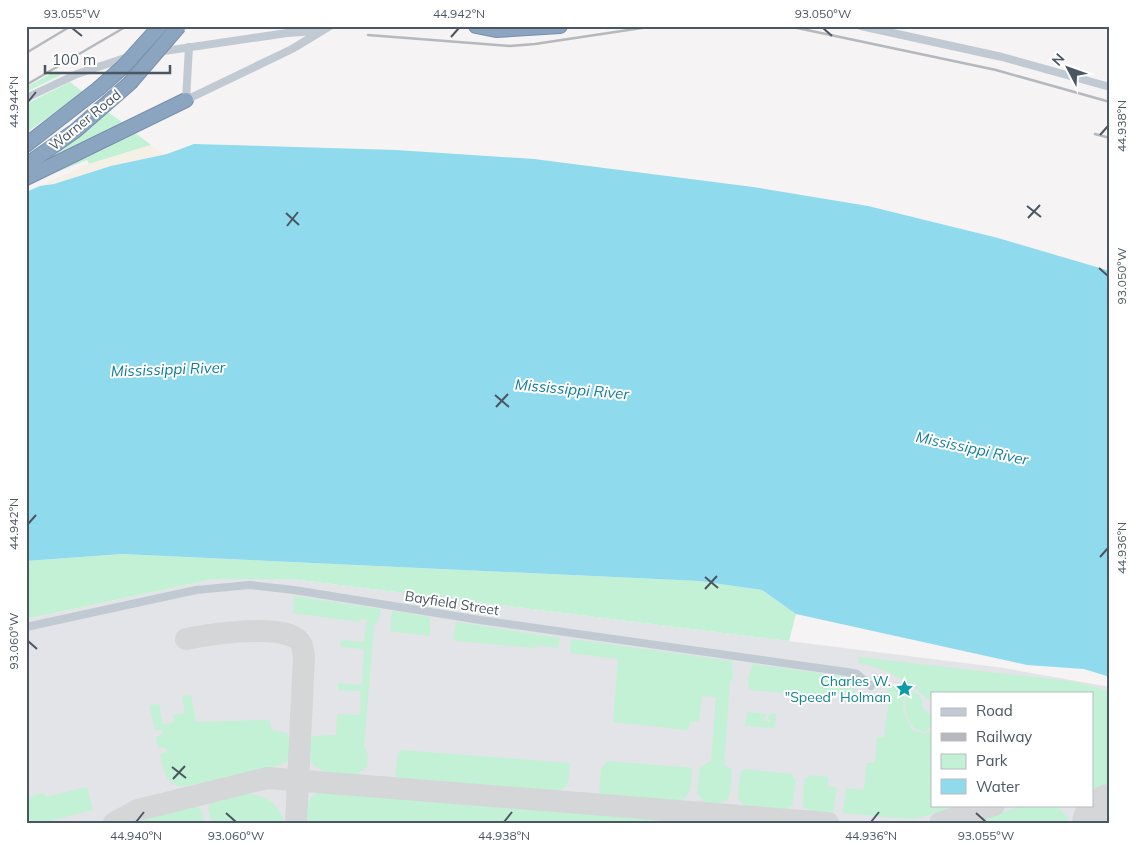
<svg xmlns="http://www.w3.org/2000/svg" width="1136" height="849" viewBox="0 0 1136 849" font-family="Mulish,sans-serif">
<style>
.airport{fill:#e2e4e7;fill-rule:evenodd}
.green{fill:#c3f1d5}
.sand{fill:#f5f0e5}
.water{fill:#90daee}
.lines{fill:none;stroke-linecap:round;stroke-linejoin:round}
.taxiway{stroke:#d5d6d8;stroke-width:22}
.runway{stroke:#d5d6d8;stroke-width:56}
.highway-casing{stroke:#7690ad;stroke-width:16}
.street{stroke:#c1cad2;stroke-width:8}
.highway{stroke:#8ba5c1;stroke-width:14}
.rail{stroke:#b5b8bd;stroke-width:2.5}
.highway-bridge-casing{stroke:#7690ad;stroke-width:16;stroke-linecap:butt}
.highway-bridge{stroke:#8ba5c1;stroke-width:14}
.ticks{fill:none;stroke:#4a5661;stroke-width:2}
.labels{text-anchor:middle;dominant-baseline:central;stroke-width:4;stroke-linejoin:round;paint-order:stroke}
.street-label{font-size:14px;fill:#4a5661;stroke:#fff}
.culture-label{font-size:14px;fill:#0d838f;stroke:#fff;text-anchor:end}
.water-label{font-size:15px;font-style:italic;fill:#0c7c9b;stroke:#fff}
.neatline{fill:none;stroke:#4a5661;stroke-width:2}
.ticks-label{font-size:12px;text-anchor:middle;fill:#4a5661}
</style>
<rect width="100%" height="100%" fill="#f5f3f3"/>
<path class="airport" d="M214,579H292L1004,668L1110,687V823H26V619ZM932,693H1092V805H932Z"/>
<g class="green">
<polygon points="56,71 61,75 26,92 26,87"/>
<polygon points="70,82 83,92 26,133 26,104"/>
<polygon points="108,112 126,125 26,172 75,139"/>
<polygon points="134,132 151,145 89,164 87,160 55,173"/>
<polygon points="122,554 699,581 762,590 796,614 789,641 292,579 214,579 26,619 26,561"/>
<path d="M294,596L381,609L378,622L374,625L364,745L368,756L367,767L356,775C339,773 308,775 309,751C309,745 309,740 313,736L336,735L337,714L360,715L361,691L338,690V683L362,685L364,649L340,647L341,640L364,642L367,620L360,619V622L293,613Z"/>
<polygon points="392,611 430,617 430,636 390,631"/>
<polygon points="456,622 560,638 558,648 536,645 535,648 456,641 453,639"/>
<path d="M571,639L732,661L733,681H730L724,764L732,770C730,794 734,808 704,802L697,793L700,767L711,761L716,697L702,696L699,721L690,722L688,730L613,722L618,659L570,653Z"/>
<path d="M859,657L1076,682L1110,691V781L1097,795L1092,792V693H932V703C914,685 886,667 858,663Z"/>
<polygon points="753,664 849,677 857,695 835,693 834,697 749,690 748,678"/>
<polygon points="890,685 900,686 904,691 903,711 912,730 924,734 932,730 932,805 960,805 922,817 910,819 843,813 846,788 864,790 867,763 875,763 877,737 884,737 889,701 882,699"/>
<path d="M907,689L920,696L922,700V707L932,716L931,727L925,732L917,730C905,721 903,703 907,689Z"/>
<path d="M191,695L196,722L269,720L272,730L287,733C291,741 292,756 286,762C282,767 186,789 178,786C164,781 163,767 160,754L167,752L165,748L158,747L156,737L163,734L162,730H155L149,705L159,704L163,725L174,722L173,715L185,713L182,696Z"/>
<polygon points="747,712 767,714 763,720 770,722 770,719 767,718 770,713 776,714 775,728 745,726"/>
<path d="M401,750L570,763C569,774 571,789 557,791L395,778L398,754Z"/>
<path d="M607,761L692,768C691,779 693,796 680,801L599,795L601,770Z"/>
<polygon points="744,769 791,774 796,780 792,806 785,809 743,805 738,798 740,773"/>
<polygon points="811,775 828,777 828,786 837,788 833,812 811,811 803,806 804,780"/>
<polygon points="87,787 93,810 42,823 26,823 26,798 44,793 46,797"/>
<path d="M325,791L717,823H306C306,808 307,793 325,791Z"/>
<path d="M243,794C264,794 278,802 285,823H212L208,808L212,802Z"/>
<polygon points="1025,805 1056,805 1068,818 1068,823 970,823"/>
<polygon points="193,806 201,809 205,823 133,823 150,816"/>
</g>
<polygon class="sand" points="151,145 163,154 84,174 54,184 40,186 89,164"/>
<polygon class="water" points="194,144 396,150 534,159 753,187 868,206 998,238 1110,271 1110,677 1084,669 1027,665 796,614 762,590 699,581 122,554 26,561 26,192 40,186 54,184 111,166 167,154"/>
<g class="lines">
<g class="taxiway">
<path d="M186,639C210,634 272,625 294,637C302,641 303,648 304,657L296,823"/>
<polyline points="1092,805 1110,821"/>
<polyline points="114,823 138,810 267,778 828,823"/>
<polyline points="940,823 994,805"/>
</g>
<polyline class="runway" points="1100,823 1110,812"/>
<defs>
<g id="highway">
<polyline points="476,26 496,30 560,26"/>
<polyline points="26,145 98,89"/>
<polyline points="26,165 75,131 130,83"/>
<polyline points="26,178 186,100"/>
</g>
</defs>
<use href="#highway" class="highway-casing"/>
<g class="street">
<polyline points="861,26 1002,57 1110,87"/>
<polyline points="189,47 186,100 292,49 330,26"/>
<polyline points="26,98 77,74 131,56 287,33 318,31"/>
<polyline points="26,627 196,590 250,585 294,590 480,620 847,672 857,674 871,686"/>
</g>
<use href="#highway" class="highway"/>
<g class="rail">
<polyline points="788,26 996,70 1110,102"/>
<polyline points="368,35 510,46 535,44 655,26"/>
<polyline points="26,53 71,26"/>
<polyline points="26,85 127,26"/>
<polyline points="1095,134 1110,138"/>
</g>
<defs>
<g id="highway-bridge">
<polyline points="130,83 179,26"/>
<polyline points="98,89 123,67 160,26"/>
</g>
</defs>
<use href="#highway-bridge" class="highway-bridge-casing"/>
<use href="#highway-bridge" class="highway-bridge"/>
</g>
<path class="ticks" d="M72,28L82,36M823,28L832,36M451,37L459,28M28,102L36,92M1100,135L1108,126M1027,206L1041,217M286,213L299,225M1028,218L1040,205M287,226L298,212M1099,268L1108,276M495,395L509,407M496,407L508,394M28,524L36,515M1100,557L1108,548M705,577L718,588M705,589L717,576M28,641L37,649M172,767L186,778M173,779L185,766M226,813L236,822M976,813L986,822M136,822L144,812M504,822L512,812M871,822L879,812"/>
<defs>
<symbol id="sight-bare" viewBox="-9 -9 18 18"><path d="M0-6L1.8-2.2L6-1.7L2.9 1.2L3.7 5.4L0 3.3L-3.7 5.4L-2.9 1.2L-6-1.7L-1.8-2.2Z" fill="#0f9aa8" stroke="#fff" stroke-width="2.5" paint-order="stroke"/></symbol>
</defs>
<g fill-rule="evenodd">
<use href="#sight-bare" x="892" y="676" width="25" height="25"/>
</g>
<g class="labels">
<g class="street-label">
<text transform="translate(85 120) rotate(-39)">Warner Road</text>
<text transform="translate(452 603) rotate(9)">Bayfield Street</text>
</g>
<g class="culture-label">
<text x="891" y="681">Charles W.<tspan x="891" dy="16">"Speed" Holman</tspan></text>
</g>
<g class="water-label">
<text transform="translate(168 369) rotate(-2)">Mississippi River</text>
<text transform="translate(572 389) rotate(5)">Mississippi River</text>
<text transform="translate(972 448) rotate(12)">Mississippi River</text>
</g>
</g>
<rect width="1136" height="849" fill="none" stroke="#ffffff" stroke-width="55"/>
<rect x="931" y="692" width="162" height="115" fill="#ffffff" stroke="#b7bbc0"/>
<rect x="941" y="708" width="25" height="8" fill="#c1cad2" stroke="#b7bbc0"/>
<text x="976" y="716" font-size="15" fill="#4a5661">Road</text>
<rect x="941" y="733" width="25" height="8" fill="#b5b8bd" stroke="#b7bbc0"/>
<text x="976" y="742" font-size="15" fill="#4a5661">Railway</text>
<rect x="941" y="754" width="25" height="15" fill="#c3f1d5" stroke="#b7bbc0"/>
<text x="976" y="766" font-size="15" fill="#4a5661">Park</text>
<rect x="941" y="779" width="25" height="15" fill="#90daee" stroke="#b7bbc0"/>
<text x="976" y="792" font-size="15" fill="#4a5661">Water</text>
<g transform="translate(1068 68) rotate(311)" stroke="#ffffff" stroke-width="4" paint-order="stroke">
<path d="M0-4L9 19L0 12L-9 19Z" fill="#4a5661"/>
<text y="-8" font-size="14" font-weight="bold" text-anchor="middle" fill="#4a5661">N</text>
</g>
<path d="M45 65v8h125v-8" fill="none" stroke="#4a5661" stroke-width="2.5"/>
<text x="52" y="65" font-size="15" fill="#4a5661" stroke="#ffffff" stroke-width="4" paint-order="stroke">100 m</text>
<rect x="28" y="28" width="1080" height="794" class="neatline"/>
<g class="ticks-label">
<text x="72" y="18">93.055°W</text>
<text x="459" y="18">44.942°N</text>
<text x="823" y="18">93.050°W</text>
<text transform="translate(14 102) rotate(-90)" y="4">44.944°N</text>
<text transform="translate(1122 126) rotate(-90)" y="4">44.938°N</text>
<text transform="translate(1122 276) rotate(-90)" y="4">93.050°W</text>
<text transform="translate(14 524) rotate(-90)" y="4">44.942°N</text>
<text transform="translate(1122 548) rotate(-90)" y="4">44.936°N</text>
<text transform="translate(14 641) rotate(-90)" y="4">93.060°W</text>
<text x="136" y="840">44.940°N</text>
<text x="236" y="840">93.060°W</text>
<text x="504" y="840">44.938°N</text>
<text x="871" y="840">44.936°N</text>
<text x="986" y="840">93.055°W</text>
</g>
</svg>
